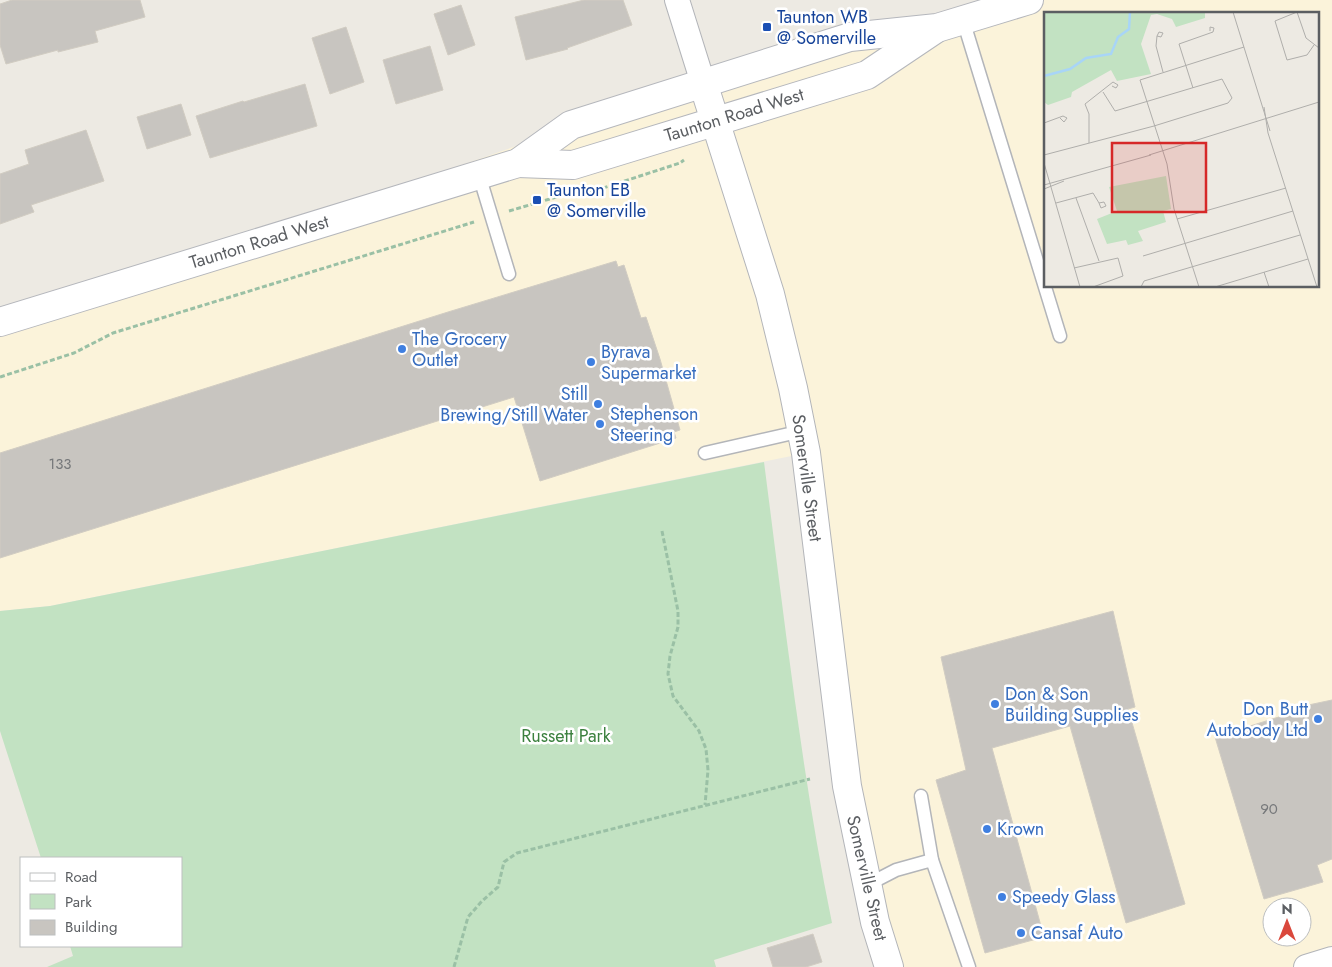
<svg xmlns="http://www.w3.org/2000/svg" width="1332" height="967" viewBox="0 0 1332 967" font-family="Jost,sans-serif">
<style>
.commercial{fill:#fbf3da;fill-rule:evenodd}
.green{fill:#c2e2c2}
.building{fill:#c8c5c0;stroke:#d1ccc2}
.lines{fill:none;stroke-linecap:round;stroke-linejoin:round}
.service-casing{stroke:#b3b5b9;stroke-width:15}
.minor-casing{stroke:#b3b5b9;stroke-width:26}
.tertiary-casing{stroke:#b3b5b9;stroke-width:30}
.secondary-casing{stroke:#b5b7bc;stroke-width:30}
.path{stroke:#9ac0a5;stroke-width:3;stroke-dasharray:5 2.5;stroke-linecap:butt}
.service{stroke:#fff;stroke-width:12}
.minor{stroke:#fff;stroke-width:24}
.tertiary{stroke:#fff;stroke-width:28}
.secondary{stroke:#fff;stroke-width:28}
.transit-dot{fill:#1a4fb4;stroke:#fff;stroke-width:2}
.shop-dot{fill:#3f7fe0;stroke:#fff;stroke-width:2}
.labels{text-anchor:middle;dominant-baseline:central;stroke-width:5;stroke-linejoin:round;paint-order:stroke}
.number-label{font-size:15px;fill:#76787a}
.transit-label{font-size:18px;fill:#164399;stroke:#fff;text-anchor:start}
.street-label{font-size:18px;fill:#5b5e62;stroke:#fff}
.shop-label{font-size:18px;fill:#366cbe;stroke:#fff;text-anchor:start}
.park-label{font-size:18px;fill:#3c813f;stroke:#fff}
.inset-river{fill:none;stroke:#a8d5f7;stroke-width:2.5}
.inset-road{fill:none;stroke:#afaeab;stroke-width:1}
.view{fill:#d62828;fill-opacity:0.15;stroke:#d62828;stroke-width:2.5}
.inset-edge{fill:none;stroke:#5b5e62;stroke-width:2.5}
</style>
<rect width="100%" height="100%" fill="#edeae3"/>
<path class="commercial" d="M1029,0H1332V959L1304,967H889L806,453L50,606L0,611V325L646,101ZM1046,14H1318V286H1046ZM1272,907H1302V937H1272Z"/>
<path class="green" d="M764,462C784,616 801,771 832,923L714,960L716,967H47L73,956L70,946H181V858H41L0,731V611L50,606Z"/>
<g class="building">
<polygon points="12,0 140,0 145,17 95,31 98,42 58,52 58,50 6,64 0,45 0,4"/>
<polygon points="584,0 623,0 632,25 567,48 568,49 526,60 515,17"/>
<polygon points="461,5 475,45 448,55 434,14"/>
<polygon points="346,27 364,82 330,94 312,38"/>
<polygon points="430,46 443,90 396,104 383,60"/>
<polygon points="305,84 317,126 210,158 196,116 243,101 244,102"/>
<polygon points="181,104 191,135 147,149 137,117"/>
<polygon points="86,130 104,181 31,205 34,212 0,224 0,174 29,164 25,150"/>
<polygon points="616,261 618,267 624,265 641,318 646,317 660,359 680,430 674,432 676,438 540,481 514,397 0,558 0,453 448,312"/>
<polygon points="1113,611 1135,707 1128,709 1185,904 1126,923 1070,726 992,748 1044,937 985,953 936,780 966,770 941,657"/>
<polygon points="1332,700 1332,859 1317,865 1323,882 1264,899 1215,737 1282,716 1280,711"/>
<polygon points="813,934 822,962 806,967 773,967 767,948"/>
</g>
<g class="lines">
<defs>
<g id="service">
<polyline points="963,20 1060,336"/>
<polyline points="479,175 509,274"/>
<polyline points="705,453 802,431"/>
<polyline points="921,796 932,860"/>
<polyline points="867,885 896,870 932,860 969,967"/>
</g>
<g id="minor">
<polyline points="677,0 703,83"/>
<polyline points="1306,967 1332,959"/>
</g>
<polyline id="tertiary" points="703,83 770,294 793,388 806,453 847,786 875,922 889,967"/>
<g id="secondary">
<polyline points="518,163 573,165 867,75 934,30"/>
<polyline points="0,322 518,163 571,125 850,37 937,28 1029,0"/>
</g>
</defs>
<use href="#service" class="service-casing"/>
<use href="#minor" class="minor-casing"/>
<use href="#tertiary" class="tertiary-casing"/>
<use href="#secondary" class="secondary-casing"/>
<g class="path">
<polyline points="588,191 600,189 680,163 684,160"/>
<polyline points="509,211 570,193"/>
<polyline points="0,377 74,353 113,333 474,222"/>
<polyline points="662,531 678,611 678,627 670,656 668,674 673,696 699,731 706,749 708,770 705,805"/>
<polyline points="454,967 468,917 482,901 498,887 504,862 517,853 810,779"/>
</g>
<use href="#service" class="service"/>
<use href="#minor" class="minor"/>
<use href="#tertiary" class="tertiary"/>
<use href="#secondary" class="secondary"/>
</g>
<g class="transit-dot">
<rect x="762" y="22" width="10" height="10" rx="2.5"/>
<rect x="532" y="195" width="10" height="10" rx="2.5"/>
</g>
<g class="shop-dot">
<circle cx="402" cy="349" r="5"/>
<circle cx="591" cy="362" r="5"/>
<circle cx="598" cy="404" r="5"/>
<circle cx="600" cy="424" r="5"/>
<circle cx="995" cy="704" r="5"/>
<circle cx="1318" cy="719" r="5"/>
<circle cx="987" cy="829" r="5"/>
<circle cx="1002" cy="897" r="5"/>
<circle cx="1021" cy="933" r="5"/>
</g>
<g class="labels">
<g class="number-label">
<text x="60" y="464">133</text>
<text x="1269" y="809">90</text>
</g>
<g class="transit-label">
<text x="777" y="17">Taunton WB<tspan x="777" dy="21">@ Somerville</tspan></text>
<text x="547" y="190">Taunton EB<tspan x="547" dy="21">@ Somerville</tspan></text>
</g>
<g class="street-label">
<text transform="translate(734 115) rotate(-17)">Taunton Road West</text>
<text transform="translate(259 242) rotate(-17)">Taunton Road West</text>
<text transform="translate(807 478) rotate(82)">Somerville Street</text>
<text transform="translate(867 878) rotate(77)">Somerville Street</text>
</g>
<g class="shop-label">
<text x="412" y="339">The Grocery<tspan x="412" dy="21">Outlet</tspan></text>
<text x="601" y="352">Byrava<tspan x="601" dy="21">Supermarket</tspan></text>
<text x="588" y="394" text-anchor="end">Still<tspan x="588" dy="21">Brewing/Still Water</tspan></text>
<text x="610" y="414">Stephenson<tspan x="610" dy="21">Steering</tspan></text>
<text x="1005" y="694">Don &amp; Son<tspan x="1005" dy="21">Building Supplies</tspan></text>
<text x="1308" y="709" text-anchor="end">Don Butt<tspan x="1308" dy="21">Autobody Ltd</tspan></text>
<text x="997" y="829">Krown</text>
<text x="1012" y="897">Speedy Glass</text>
<text x="1031" y="933">Cansaf Auto</text>
</g>
<g class="park-label">
<text x="566" y="736">Russett Park</text>
</g>
</g>
<g transform="translate(1044 12)">
<rect width="275" height="275" fill="#edeae3"/>
<path d="M0,0H161V6L132,15L128,7L113,2L107,3L97,32L107,62L73,69L67,58L28,80L27,85L4,93L0,90ZM122,164L127,197L119,199L122,210L94,219L99,229L84,233L82,228L63,232L53,207L73,199L65,175Z" fill="#c2e2c2"/>
<path class="inset-river" d="M0,64L26,57L42,46L67,42L74,25L85,17L86,0"/>
<path class="inset-road" d="M189,0L226,119M253,0L231,9L243,48L263,43L270,33M253,0L262,26L275,36M113,24L115,20L119,21L117,25L113,24L112,34L119,60M149,76L135,32L169,20L170,16L166,15V19M220,95L224,121L273,275M0,111L19,104L23,106L20,110L16,106M45,131V102L41,92L69,70L74,73L72,76L68,74M0,143L110,114L184,91L188,86L178,67L71,99L59,80M105,143L275,90M0,151L36,275M0,173L107,143M0,177L20,169M32,186L55,249M12,191L49,181L55,191L60,190L62,194L57,196L55,191M133,207L242,176M99,244L249,199M30,256L74,246L79,264L49,275M220,260L225,275M97,275L100,269L256,223M155,275L130,197L123,152L96,68L200,35M171,275L264,247"/>
<path class="view" d="M68,131H162V200H68Z"/>
<rect width="275" height="275" class="inset-edge"/>
</g>
<rect x="20" y="857" width="162" height="90" fill="#ffffff" stroke="#bdbfc0"/>
<rect x="30" y="873" width="25" height="8" fill="#ffffff" stroke="#bdbfc0"/>
<text x="65" y="882" font-size="15" fill="#5b5e62">Road</text>
<rect x="30" y="894" width="25" height="15" fill="#c2e2c2" stroke="#bdbfc0"/>
<text x="65" y="907" font-size="15" fill="#5b5e62">Park</text>
<rect x="30" y="920" width="25" height="15" fill="#c8c5c0" stroke="#bdbfc0"/>
<text x="65" y="932" font-size="15" fill="#5b5e62">Building</text>
<g transform="translate(1287 922)"><circle r="24" fill="#ffffff" stroke="#bdbfc0"/>
<path d="M0-4L9 19L0 12L-9 19Z" fill="#da483c"/>
<text y="-8" font-size="14" font-weight="bold" text-anchor="middle" fill="#5b5e62">N</text>
</g>
</svg>
